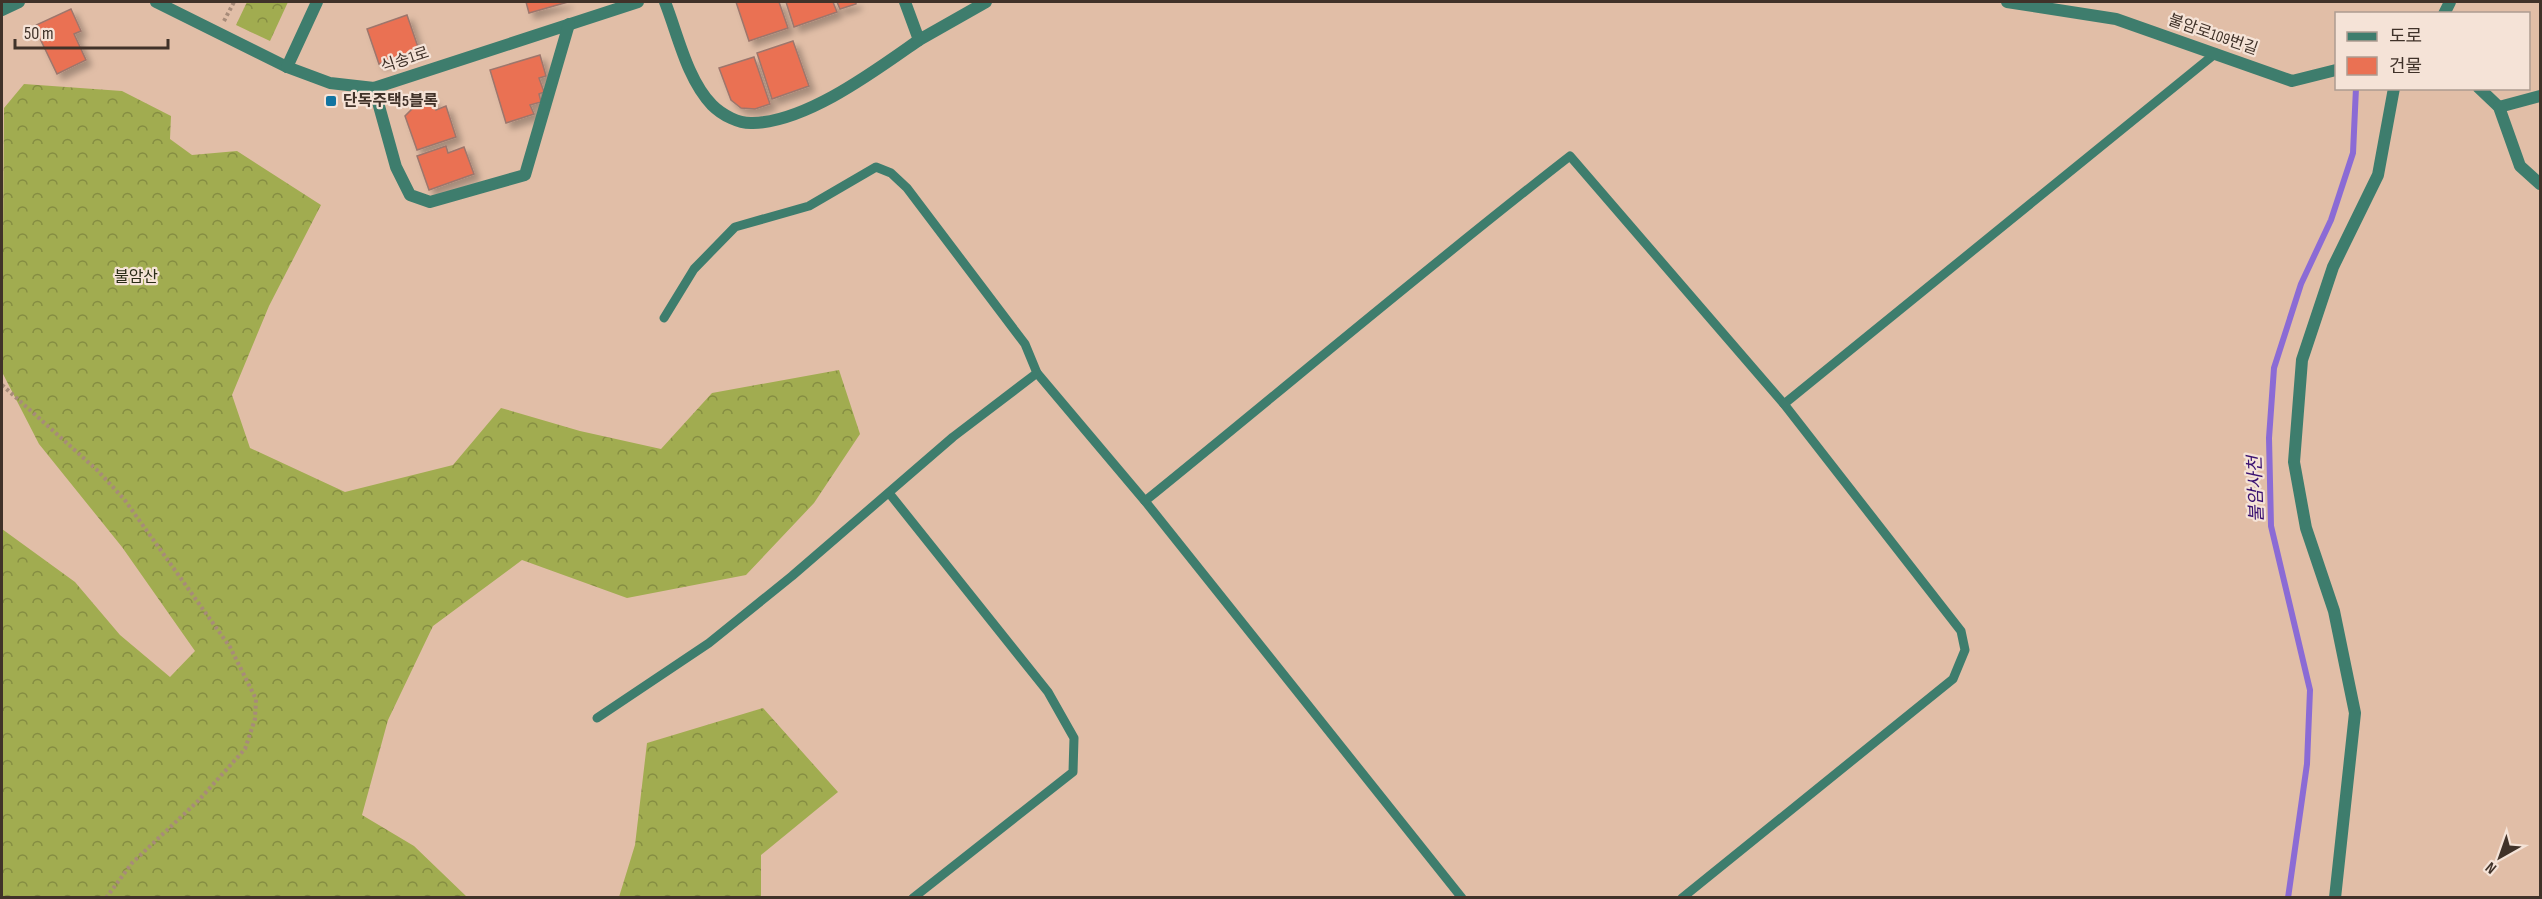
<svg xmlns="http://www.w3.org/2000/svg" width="2542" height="899" viewBox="0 0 2542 899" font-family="'Sofia Sans Condensed','Noto Sans KR',sans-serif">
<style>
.forest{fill:url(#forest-crowns)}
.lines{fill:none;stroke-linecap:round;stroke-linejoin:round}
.stream{stroke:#8b6bd5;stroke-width:6}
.building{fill:#ea7153;stroke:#9d766c;stroke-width:1.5;filter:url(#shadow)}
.path{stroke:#a78b79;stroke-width:4;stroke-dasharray:3 3;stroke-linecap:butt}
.service{stroke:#3e7d6d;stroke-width:9}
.minor{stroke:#3e7d6d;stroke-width:12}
.poi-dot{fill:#1074a1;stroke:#f5e3d7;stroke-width:2}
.labels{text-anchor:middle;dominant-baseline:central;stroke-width:4.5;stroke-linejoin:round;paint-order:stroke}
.street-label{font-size:16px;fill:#403229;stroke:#f5e3d7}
.poi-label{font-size:16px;font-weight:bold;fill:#403229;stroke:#f5e3d7;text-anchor:start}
.park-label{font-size:16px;fill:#2a2d17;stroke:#f5e3d7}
.water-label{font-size:18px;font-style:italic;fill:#3a1171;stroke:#f5e3d7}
</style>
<defs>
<pattern id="forest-crowns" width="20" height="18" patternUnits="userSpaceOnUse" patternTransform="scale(1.5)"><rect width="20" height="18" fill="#a1ac50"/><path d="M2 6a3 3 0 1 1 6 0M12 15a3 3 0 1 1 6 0" fill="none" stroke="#858d42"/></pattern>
<filter id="shadow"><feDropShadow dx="5.5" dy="5.5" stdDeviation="3" flood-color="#0004"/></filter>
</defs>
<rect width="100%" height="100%" fill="#e1bea7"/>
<g class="forest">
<polygon points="247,2 288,2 270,41 236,25"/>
<polygon points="24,84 122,91 171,116 170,139 192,155 237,151 321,205 269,306 232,395 250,448 345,492 453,465 501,408 580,431 661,449 712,393 839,370 860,434 814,503 746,575 627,598 522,560 433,626 388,720 362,815 414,846 467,897 2,897 2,529 75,582 120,635 170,677 195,651 122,547 39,444 2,372 4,108"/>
<polygon points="763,708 838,792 761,855 761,897 619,897 635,845 647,743"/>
</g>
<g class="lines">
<polyline class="stream" points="2288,898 2307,764 2310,690 2271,526 2269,438 2274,368 2301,284 2331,220 2353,153 2356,88"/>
</g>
<g class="building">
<polygon points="526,2 568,2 529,13"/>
<polygon points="736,2 779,2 788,28 749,41"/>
<polygon points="786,2 833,2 837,12 794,27"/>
<polygon points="837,2 856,2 856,4 840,9"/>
<polygon points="71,9 81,31 74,34 86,60 57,74 34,26"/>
<polygon points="407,15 419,50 379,64 367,29"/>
<polygon points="793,41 809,86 772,99 757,53"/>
<polygon points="540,55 546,76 539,78 544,92 539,94 541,102 530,105 534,114 506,123 490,70"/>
<polygon points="754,57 770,104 755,109 741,108 731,100 719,68"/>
<polygon points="433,99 436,110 446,106 456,137 417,150 405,116 414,107"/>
<polygon points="446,146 448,153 464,147 474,174 429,190 417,156"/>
</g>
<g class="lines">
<g class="path">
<polyline points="224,21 234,2"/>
<polyline points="2,385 98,471 124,499 230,647 256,699 255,719 245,749 198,801 132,863 106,898"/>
</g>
<g class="service">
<polyline points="664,318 694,269 735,227 809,206 876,167 891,173 907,188 1025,344 1037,373 1145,501 1462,898"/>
<polyline points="1784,404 2216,53"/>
<polyline points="889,493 1048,692 1074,738 1073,772 913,898"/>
<path d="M1145,501C1287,386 1426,268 1570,156L1784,404L1961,631L1965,650L1953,679L1682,898"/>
<polyline points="597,718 709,643 792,576 953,437 1037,373"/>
</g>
<g class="minor">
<polyline points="156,2 287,67 330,83 374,88 638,2"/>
<path d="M665,2C678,35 687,79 712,105C722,115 739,124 753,123C807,122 876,70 919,40"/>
<polyline points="905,2 919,40 986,2"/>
<polyline points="2007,2 2116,19 2292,81 2336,70"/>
<polyline points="2,10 19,2"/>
<polyline points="2444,14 2450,2"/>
<polyline points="287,67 317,2"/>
<polyline points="374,88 396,167 410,195 430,202 525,175 569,24"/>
<polyline points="2479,88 2499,107 2520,166 2540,184"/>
<polyline points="2499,107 2540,96"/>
<polyline points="2335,898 2355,713 2334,611 2306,528 2294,462 2302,360 2333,267 2378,175 2394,88"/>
</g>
</g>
<rect class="poi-dot" x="325" y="95" width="12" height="12" rx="3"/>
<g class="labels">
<g class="street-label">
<text transform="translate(2213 35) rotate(19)">불암로109번길</text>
<text transform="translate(405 60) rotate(-18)">식송1로</text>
</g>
<g class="poi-label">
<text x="343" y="101">단독주택5블록</text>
</g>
<g class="park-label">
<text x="136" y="277">불암산</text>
</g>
<g class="water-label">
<text transform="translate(2256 489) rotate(-92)">불암사천</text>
</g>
</g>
<rect width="2542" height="899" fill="none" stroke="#403229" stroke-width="6"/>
<rect x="2335" y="12" width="195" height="78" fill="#f5e3d7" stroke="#ad9c91" stroke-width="1.5"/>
<rect x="2347" y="32" width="30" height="9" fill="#3e7d6d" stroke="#ad9c91" stroke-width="1.5"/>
<text x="2389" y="42" font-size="18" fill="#403229">도로</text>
<rect x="2347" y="57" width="30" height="18" fill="#ea7153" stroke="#ad9c91" stroke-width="1.5"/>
<text x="2389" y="72" font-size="18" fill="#403229">건물</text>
<g transform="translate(2500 857) rotate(220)" stroke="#f5e3d7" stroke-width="4.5" paint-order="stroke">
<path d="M0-4.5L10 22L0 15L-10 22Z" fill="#403229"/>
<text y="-9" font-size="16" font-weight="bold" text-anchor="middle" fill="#403229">N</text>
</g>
<path d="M15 39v9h153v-9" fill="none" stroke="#403229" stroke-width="3"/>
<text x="24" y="39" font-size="18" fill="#403229" stroke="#f5e3d7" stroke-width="4.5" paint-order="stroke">50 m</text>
</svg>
